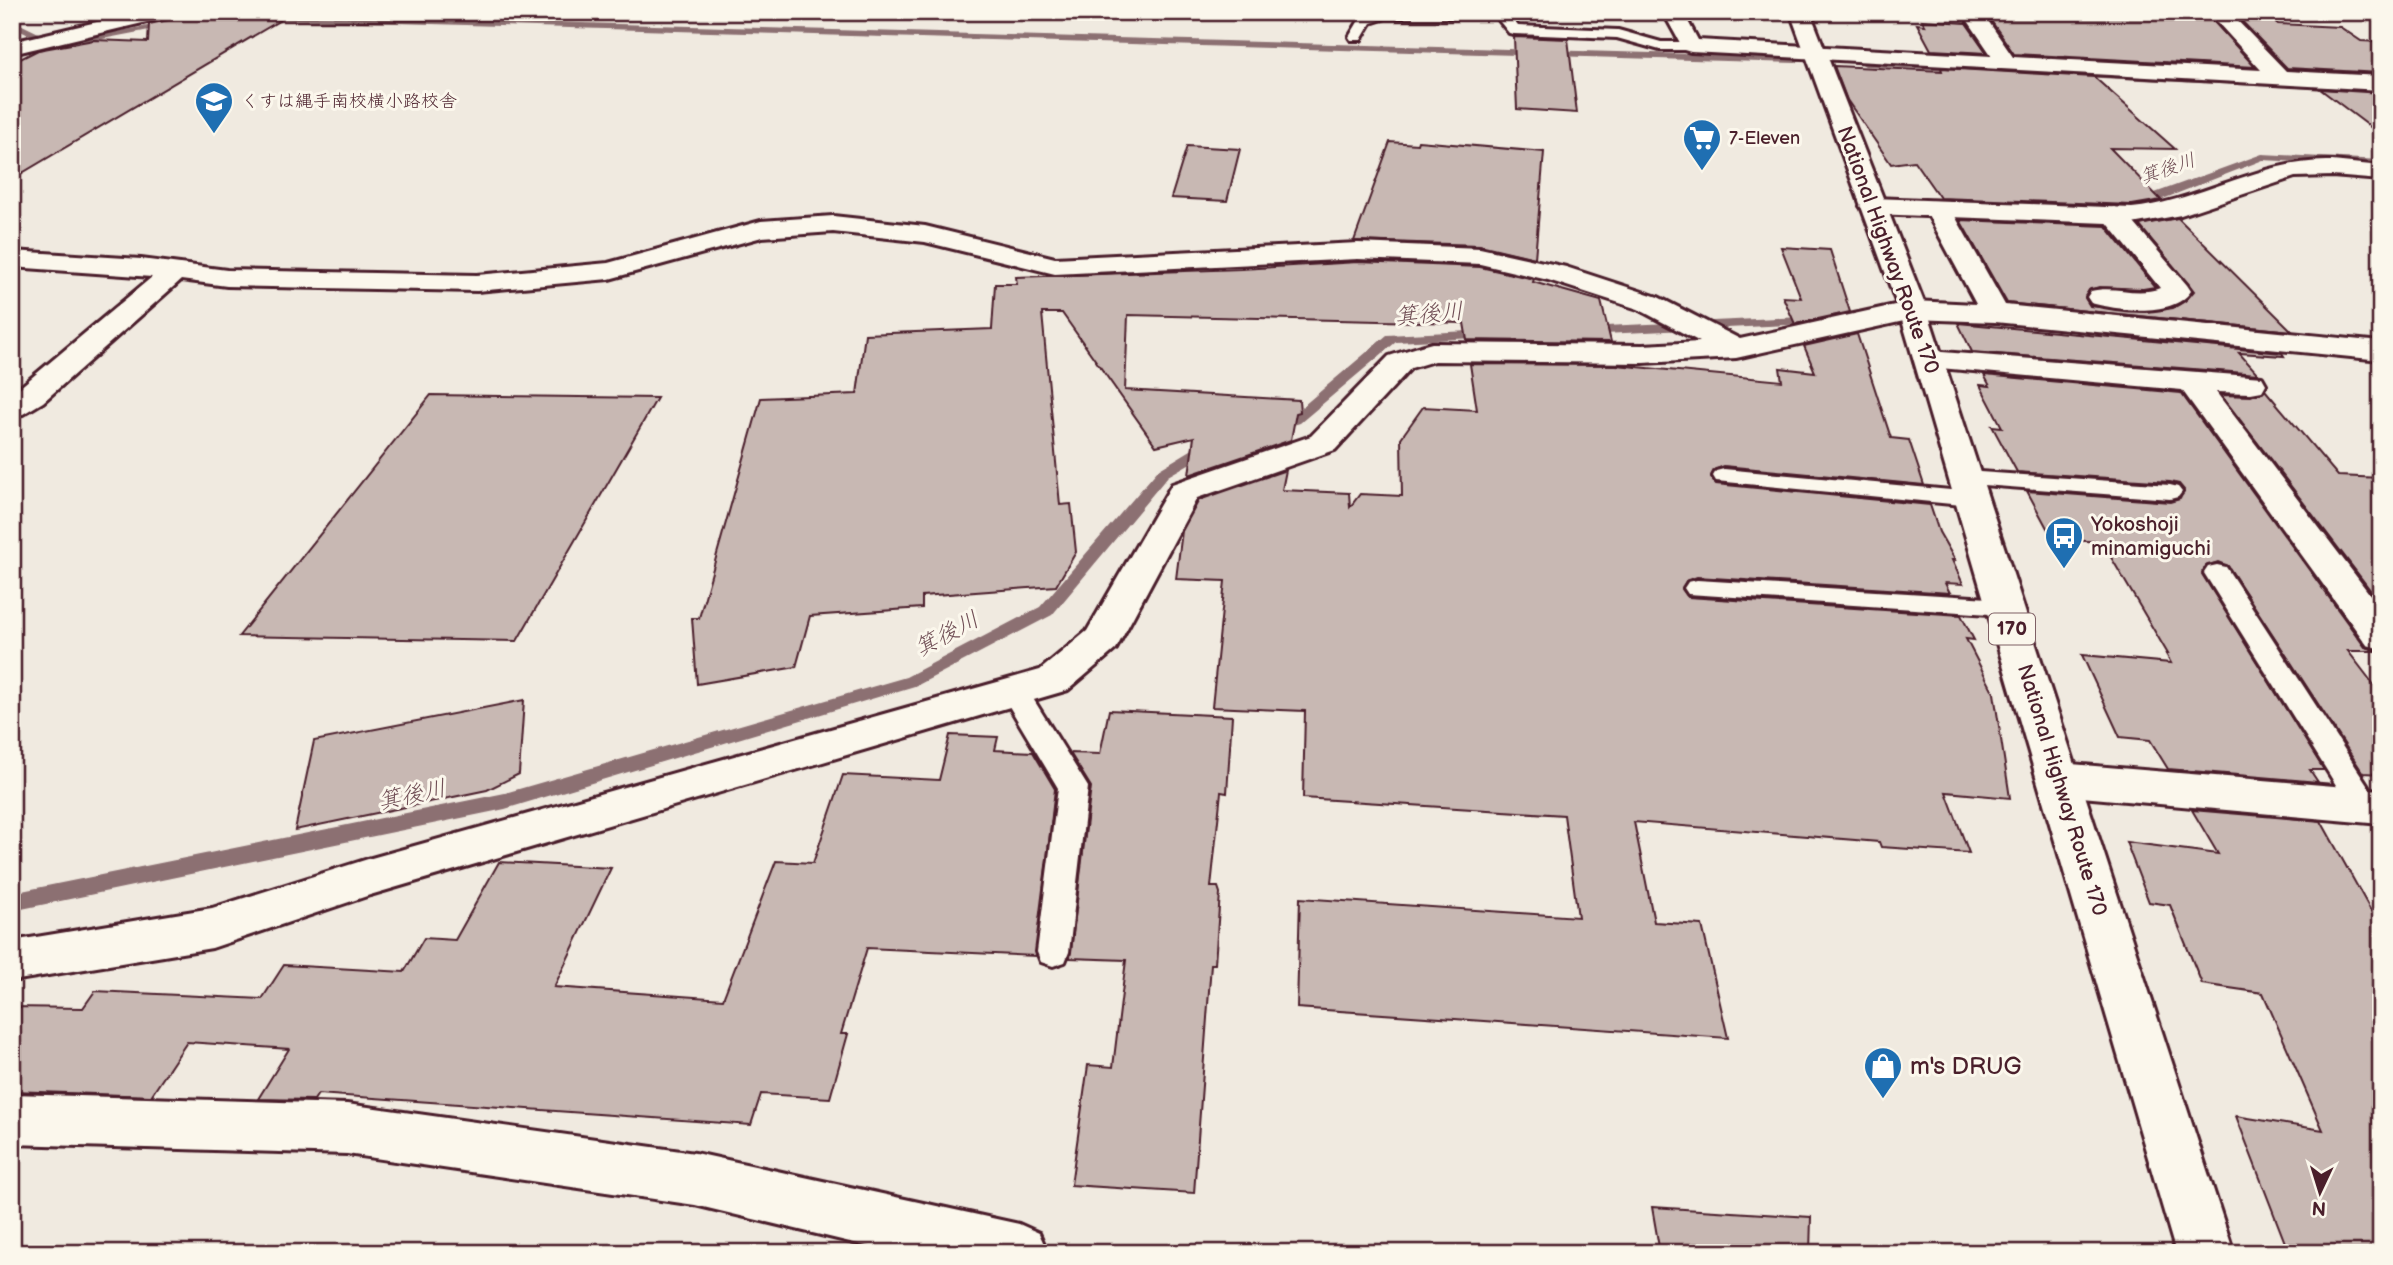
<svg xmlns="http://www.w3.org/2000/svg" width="2393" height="1265" viewBox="0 0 2393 1265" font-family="'Balsamiq Sans','Klee One',sans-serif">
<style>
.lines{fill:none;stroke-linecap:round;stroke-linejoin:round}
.stream{fill:#8c6f72;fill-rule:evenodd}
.building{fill:#c8b8b3;stroke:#4a1f2b;stroke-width:2}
.service-casing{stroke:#4a1f2b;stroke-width:6}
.minor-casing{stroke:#4a1f2b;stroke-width:6}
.tertiary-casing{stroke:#4a1f2b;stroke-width:6}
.trunk-casing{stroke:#4a1f2b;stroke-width:6}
.service{fill:#fbf7ec;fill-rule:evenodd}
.minor{fill:#fbf7ec;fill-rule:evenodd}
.tertiary{fill:#fbf7ec;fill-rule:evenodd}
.trunk{fill:#fbf7ec;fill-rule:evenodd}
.labels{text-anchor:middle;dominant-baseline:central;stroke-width:6;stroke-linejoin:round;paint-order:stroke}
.far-poi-label{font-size:18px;fill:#4a1f2b;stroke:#fbf7ec;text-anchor:start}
.far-water-label{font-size:19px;font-style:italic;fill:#704e55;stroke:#fbf7ec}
.shield{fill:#fbf7ec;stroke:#7f6065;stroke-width:2}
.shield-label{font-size:19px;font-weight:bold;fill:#4a1f2b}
.street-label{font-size:21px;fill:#4a1f2b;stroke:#fbf7ec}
.poi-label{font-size:21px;fill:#4a1f2b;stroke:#fbf7ec;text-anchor:start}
.water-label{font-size:23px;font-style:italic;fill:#704e55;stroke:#fbf7ec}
.near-poi-label{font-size:24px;fill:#4a1f2b;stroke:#fbf7ec;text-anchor:start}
</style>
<rect width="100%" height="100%" fill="#f0eae0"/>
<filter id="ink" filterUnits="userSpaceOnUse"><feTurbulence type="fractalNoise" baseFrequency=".0143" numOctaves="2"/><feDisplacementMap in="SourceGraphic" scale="14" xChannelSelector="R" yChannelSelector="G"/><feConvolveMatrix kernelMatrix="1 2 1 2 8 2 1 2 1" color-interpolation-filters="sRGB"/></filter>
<g filter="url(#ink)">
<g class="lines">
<g class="stream">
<polygon points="261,14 1796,57 1801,60 1796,63 258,19 258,15"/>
<polygon points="12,20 57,42 170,22 175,25 56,48 12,27"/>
<polygon points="1862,61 2337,84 2342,87 2337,90 1865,66 1860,63"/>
<polygon points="2262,154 2381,160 2381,166 2263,160 2150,204 2136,205 2130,202"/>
<polygon points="1960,197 2013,197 2019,200 2013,203 1964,202 1958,199"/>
<polygon points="1823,316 1828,317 1828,323 1584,335 1577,331 1584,327"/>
<polygon points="1490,330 1497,334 1495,337 1396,342 1300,423 1273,431 1266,427 1290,417 1387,335"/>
<polygon points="1213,442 1218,443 1220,446 1168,476 1052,615 918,685 505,809 12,911 12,893 505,793 906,677 1040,607 1158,470 1196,447"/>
</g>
</g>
<g class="building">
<polygon points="177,12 294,12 12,179 12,63 38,50 94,40 148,42 149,24 173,19"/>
<polygon points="1985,12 2205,12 2255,67 2014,54"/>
<polygon points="2233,12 2263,12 2278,24 2340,27 2361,41 2381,42 2381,73 2287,68"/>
<polygon points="1922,20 1966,23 1987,53 1931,50 1917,24 1925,25"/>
<polygon points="1514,37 1568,39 1577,113 1517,109"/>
<polygon points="1834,66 1942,71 1941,68 2094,77 2175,149 2110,148 2161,200 2132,205 1940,198 1914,161 1891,164 1847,100"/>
<polygon points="2320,89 2381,93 2381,135"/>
<polygon points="1418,141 1544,152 1535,258 1480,245 1354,241 1390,142 1417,144"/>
<polygon points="1187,146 1240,149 1227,201 1171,198"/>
<polygon points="2178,218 2292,331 2007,303 1960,220 2106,226 2155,287 2143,289 2099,287 2089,290 2085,298 2090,306 2144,312 2173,308 2185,301 2194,291 2139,225"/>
<polygon points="1781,247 1830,250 1850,312 1795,324 1783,297 1801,298"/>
<polygon points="1358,262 1480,267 1534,279 1533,282 1601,301 1611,342 1467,340 1464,323 1128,315 1125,390 1299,400 1300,412 1296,413 1291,440 1189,475 1194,437 1156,446 1062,313 1042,313 1060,505 1071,504 1076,552 1056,586 922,596 922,608 810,616 796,667 697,684 692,618 699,618 761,398 857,394 865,334 992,329 995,284 1017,284 1016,277 1241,269"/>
<polygon points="1958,323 2282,353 2284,356 2239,353 2258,374 1972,352"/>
<polygon points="1857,334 1891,438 1909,440 1924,485 1724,466 1714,470 1711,477 1716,484 1930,505 1939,532 1955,560 1952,560 1963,584 1945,583 1950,593 1697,577 1686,581 1682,589 1688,597 1961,615 1974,640 1966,639 1994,693 2010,798 1946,792 1969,853 1881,847 1879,842 1634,822 1654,922 1702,925 1728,1038 1297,1008 1300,898 1578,917 1564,815 1303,798 1305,711 1212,707 1225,581 1176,579 1182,531 1199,500 1286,470 1282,490 1349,493 1350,507 1360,494 1402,496 1401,438 1423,407 1477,410 1470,364 1616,365 1782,381 1780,368 1815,372 1804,346"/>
<polygon points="1984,375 2181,393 2365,647 2381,651 2348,651 2381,694 2381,774 2363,773 2228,566 2218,562 2206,566 2202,574 2324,770 2310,770 2318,782 2168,769 2150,740 2120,737 2082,655 2171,663 2166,654 2168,654 2102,542 2053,539 2027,491 2170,502 2180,499 2184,490 2179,484 2170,482 2017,472 1992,426 2002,427 1980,385 1990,386"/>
<polygon points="2265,390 2338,476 2381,478 2381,604 2221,395 2251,396"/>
<polygon points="431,395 657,398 517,641 239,636"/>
<polygon points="524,700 519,774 487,790 295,830 314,741"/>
<polygon points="1109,710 1232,716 1227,793 1221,792 1211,887 1218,887 1220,893 1215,964 1211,964 1194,1193 1071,1185 1088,1065 1113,1067 1126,960 1070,958 1091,787 1070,753 1100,754"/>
<polygon points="950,735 998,737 995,750 1033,752 1055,789 1036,956 867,948 841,1034 848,1034 830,1098 761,1094 751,1125 318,1094 314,1100 258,1099 289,1049 187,1042 151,1096 12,1091 12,1007 83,1008 95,991 262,999 284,965 404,972 424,938 455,940 499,862 611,868 554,987 723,999 776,861 813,863 843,775 939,780"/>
<polygon points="2192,810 2321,821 2381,929 2381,1253 2289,1253 2236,1116 2323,1130 2263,993 2202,984 2170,905 2149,902 2126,842 2218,854"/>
<polygon points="1652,1207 1811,1217 1810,1253 1660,1253"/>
</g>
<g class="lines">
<defs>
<g id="service">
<polygon points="1377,12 1506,12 1518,26 1618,30 1661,42 1691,42 1698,46 1691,50 1660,50 1617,38 1514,34 1509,33 1497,18 1386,18 1371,23 1361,40 1351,40 1349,37 1361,17"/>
<polygon points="1724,469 1972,492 1980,494 1984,499 1980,504 1972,506 1716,481 1713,476 1716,471"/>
<polygon points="1965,471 2170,485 2178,487 2182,492 2178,497 2170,499 1957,483 1953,478 1957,473"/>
<polygon points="2217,565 2226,567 2376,798 2380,806 2376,814 2365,817 2354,814 2204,573 2208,567"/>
<polygon points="1697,580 2005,599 2014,601 2018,607 2014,613 2005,615 1688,594 1684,588 1688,582"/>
<polygon points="1014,681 1024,684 1088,787 1069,952 1065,962 1053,966 1041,962 1037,952 1058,788 1000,691 1004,684"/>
</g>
<g id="minor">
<polygon points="139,12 175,12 172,16 12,54 12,42"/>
<polygon points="1663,12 1683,12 1698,40 1992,56 1962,12 1982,12 2013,57 2261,70 2208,12 2229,12 2286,71 2381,76 2381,90 1691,52 1684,50"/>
<polygon points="1938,201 1947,204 1951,209 2005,305 2381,342 2381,360 1995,322 1913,319 1736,358 1643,363 1434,361 1411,368 1335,450 1197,498 1116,649 1068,690 370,895 212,948 12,981 12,941 212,908 368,859 1040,670 1087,631 1172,484 1311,436 1389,356 1421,346 1432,343 1643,345 1700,342 1638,309 1548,280 1480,264 1358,259 1055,274 925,242 833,232 762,237 609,279 477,291 227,286 181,280 43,402 23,414 12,416 12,394 152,277 12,267 12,251 141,259 227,270 477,275 608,263 761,221 833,216 925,226 1055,258 1358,243 1480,248 1566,267 1658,297 1740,339 1913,301 1976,304 1925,209 1929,204"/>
<path d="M2114,207L2123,210L2187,285L2191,291C2173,318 2118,310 2091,303L2087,297L2091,291C2114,285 2137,297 2160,288L2101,215L2105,210Z"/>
<polygon points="1929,351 2262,377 2266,384 2262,391 2251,393 2216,392 2381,609 2381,649 2367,645 2182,390 1918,366 1914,360 1918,354"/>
<polygon points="2059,763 2381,790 2381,824 2059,795 2044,790 2038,779 2044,768"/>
<polygon points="12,1094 347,1104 695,1153 1019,1224 1039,1233 1048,1253 896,1253 695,1205 347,1154 12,1144"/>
</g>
<path id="tertiary" d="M2332,161L2381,166V180L2332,176L2295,177L2181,215L2132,224L1873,214L1864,211L1860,206L1864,201L1873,198L2132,208C2201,201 2261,159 2332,161Z"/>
<polygon id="trunk" points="1790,12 1810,12 1927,310 2234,1253 2176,1253 1899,310"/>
</defs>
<use href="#service" class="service-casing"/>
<use href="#minor" class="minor-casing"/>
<use href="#tertiary" class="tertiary-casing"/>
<use href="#trunk" class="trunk-casing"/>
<use href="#service" class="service"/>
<use href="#minor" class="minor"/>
<use href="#tertiary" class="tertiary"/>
<use href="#trunk" class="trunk"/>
</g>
</g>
<defs>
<symbol id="school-pin" viewBox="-11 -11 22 30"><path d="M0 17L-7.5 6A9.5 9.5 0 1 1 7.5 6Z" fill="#1f6fb2" stroke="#fbf7ec"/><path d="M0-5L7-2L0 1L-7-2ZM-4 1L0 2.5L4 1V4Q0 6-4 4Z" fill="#fff"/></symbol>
<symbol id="supermarket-pin" viewBox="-11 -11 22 30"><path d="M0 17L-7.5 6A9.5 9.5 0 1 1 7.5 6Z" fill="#1f6fb2" stroke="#fbf7ec"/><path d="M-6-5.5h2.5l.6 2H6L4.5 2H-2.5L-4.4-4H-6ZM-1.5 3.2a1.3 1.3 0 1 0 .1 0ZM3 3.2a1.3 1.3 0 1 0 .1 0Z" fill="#fff"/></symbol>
<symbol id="bus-pin" viewBox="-11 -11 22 30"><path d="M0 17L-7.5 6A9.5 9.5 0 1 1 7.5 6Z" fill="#1f6fb2" stroke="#fbf7ec"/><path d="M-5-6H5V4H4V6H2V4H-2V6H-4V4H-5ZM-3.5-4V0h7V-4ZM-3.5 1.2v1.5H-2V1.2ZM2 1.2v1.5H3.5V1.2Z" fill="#fff"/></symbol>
<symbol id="shop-pin" viewBox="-11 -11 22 30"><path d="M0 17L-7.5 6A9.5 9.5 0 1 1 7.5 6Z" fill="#1f6fb2" stroke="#fbf7ec"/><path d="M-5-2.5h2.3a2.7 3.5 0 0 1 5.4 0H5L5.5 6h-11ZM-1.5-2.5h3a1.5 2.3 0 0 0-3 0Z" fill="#fff"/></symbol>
</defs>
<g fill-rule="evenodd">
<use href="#school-pin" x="192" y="79" width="44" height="60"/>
<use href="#supermarket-pin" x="1680" y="116" width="44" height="60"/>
<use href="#bus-pin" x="2042" y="514" width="44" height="60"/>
<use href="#shop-pin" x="1861" y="1044" width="44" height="60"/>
</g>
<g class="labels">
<g class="far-poi-label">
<text x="241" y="101">くすは縄手南校横小路校舎</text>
<text x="1729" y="138">7-Eleven</text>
</g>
<g class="far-water-label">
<text transform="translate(2168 169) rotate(-19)">箕後川</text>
</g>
<rect class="shield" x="1989" y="613.5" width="46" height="31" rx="5"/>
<g class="shield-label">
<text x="2012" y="629">170</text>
</g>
<g class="street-label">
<text transform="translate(1888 250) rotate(70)">National Highway Route 170</text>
<text transform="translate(2062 790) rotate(73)">National Highway Route 170</text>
</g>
<g class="poi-label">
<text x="2091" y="524">Yokoshoji<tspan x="2091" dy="24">minamiguchi</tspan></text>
</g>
<g class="water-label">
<text transform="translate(1429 314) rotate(-5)">箕後川</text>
<text transform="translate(947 634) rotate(-28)">箕後川</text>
<text transform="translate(412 795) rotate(-12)">箕後川</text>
</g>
<g class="near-poi-label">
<text x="1910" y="1066">m's DRUG</text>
</g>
</g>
<rect width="2393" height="1265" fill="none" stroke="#fbf7ec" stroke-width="42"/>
<rect x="21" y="21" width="2351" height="1223" fill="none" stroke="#4a1f2b" stroke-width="2.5" filter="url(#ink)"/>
<g transform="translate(2320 1192) rotate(184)" stroke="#fbf7ec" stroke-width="5" paint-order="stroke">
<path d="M0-5L12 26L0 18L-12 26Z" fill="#4a1f2b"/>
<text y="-10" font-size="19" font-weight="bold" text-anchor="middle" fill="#4a1f2b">N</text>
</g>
</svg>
